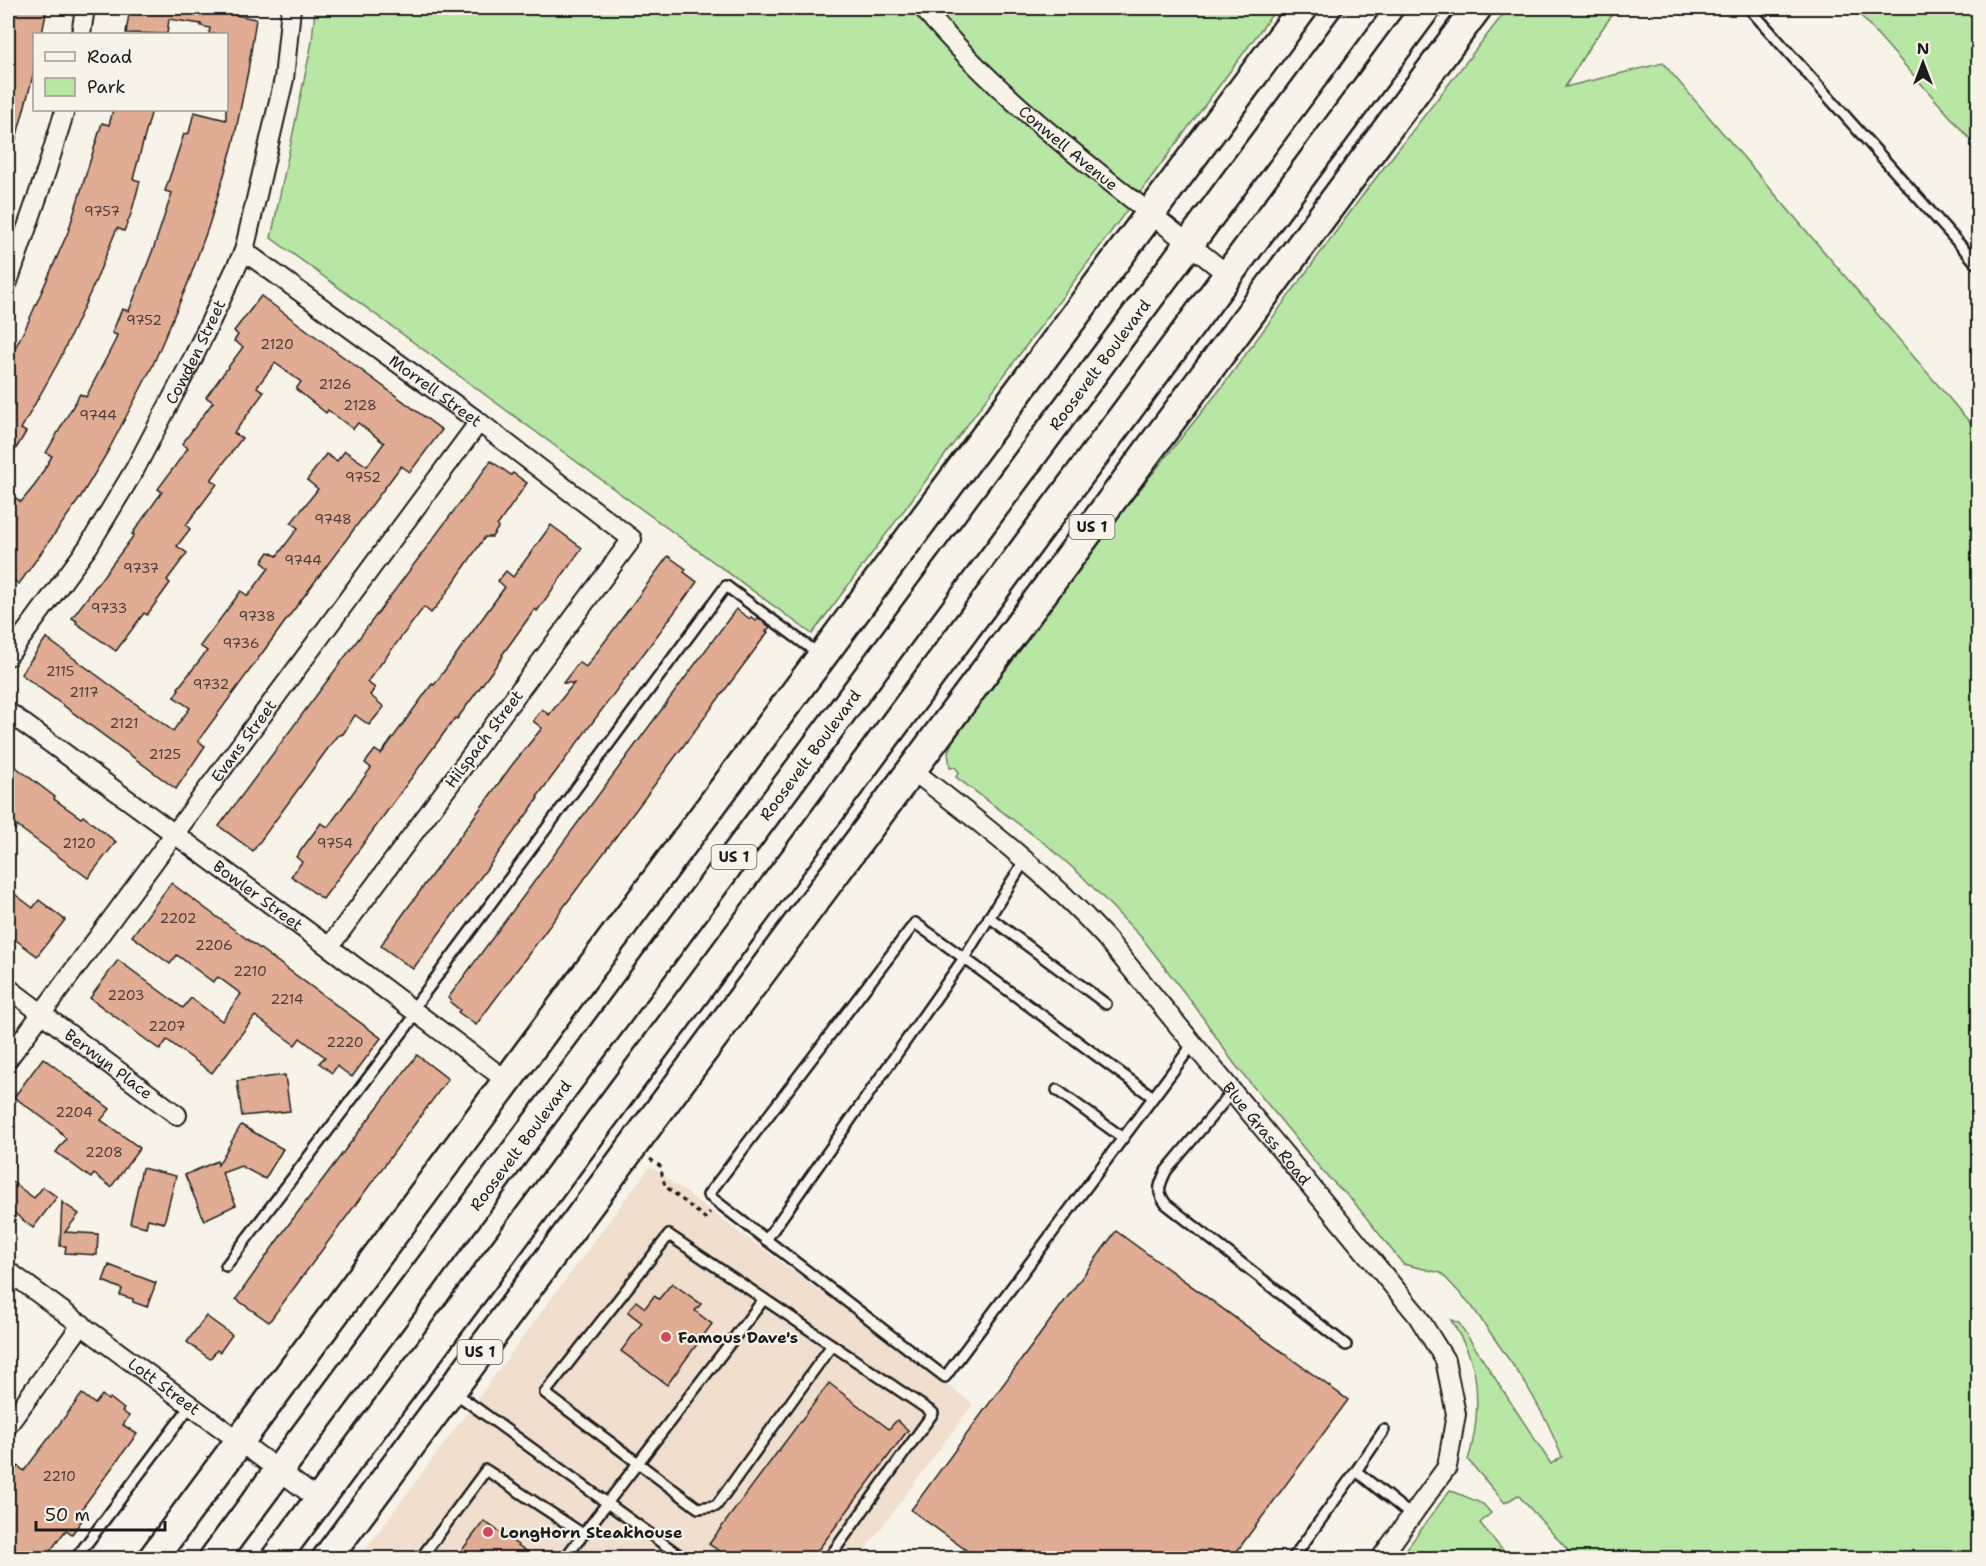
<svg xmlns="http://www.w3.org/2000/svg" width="1986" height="1566" viewBox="0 0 1986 1566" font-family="'Shantell Sans',sans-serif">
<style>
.built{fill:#f0dece}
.green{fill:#b8e6a4;stroke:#6a8160;stroke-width:1.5}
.building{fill:#e0ac93;stroke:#1c1c1c;stroke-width:1.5}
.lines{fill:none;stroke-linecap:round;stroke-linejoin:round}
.service-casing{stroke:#1c1c1c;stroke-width:14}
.minor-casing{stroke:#1c1c1c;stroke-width:22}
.trunk-casing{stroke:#1c1c1c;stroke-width:33}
.path{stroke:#1c1c1c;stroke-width:3;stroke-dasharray:4.5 4.5;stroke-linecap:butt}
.service{stroke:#f7f3e8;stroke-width:9}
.minor{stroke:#f7f3e8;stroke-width:18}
.trunk{stroke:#f7f3e8;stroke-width:28}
.poi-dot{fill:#d1495b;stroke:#f7f3e8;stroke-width:2}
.labels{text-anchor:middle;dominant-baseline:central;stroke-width:4.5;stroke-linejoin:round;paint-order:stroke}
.number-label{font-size:14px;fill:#4d403a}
.shield{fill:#f7f3e8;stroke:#5e5c59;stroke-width:1.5}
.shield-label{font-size:15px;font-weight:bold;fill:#1c1c1c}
.street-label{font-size:16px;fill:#1c1c1c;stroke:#f7f3e8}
.poi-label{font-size:16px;font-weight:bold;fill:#1c1c1c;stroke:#f7f3e8;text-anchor:start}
</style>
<rect width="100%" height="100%" fill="#f7f3e8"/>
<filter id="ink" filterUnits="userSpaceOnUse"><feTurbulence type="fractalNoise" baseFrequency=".0167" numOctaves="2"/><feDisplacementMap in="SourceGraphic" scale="12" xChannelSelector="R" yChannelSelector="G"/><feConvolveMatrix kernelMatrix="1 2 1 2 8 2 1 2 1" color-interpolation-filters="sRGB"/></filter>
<g filter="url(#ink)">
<polygon class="built" points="650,1166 973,1404 859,1558 359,1558"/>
<g class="green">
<polygon points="315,8 1277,8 812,634 271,238 312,42"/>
<path d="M1508,8H1617L1588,49L1565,87L1663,63L1978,432V1558H1575L1518,1495L1505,1503L1468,1460C1476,1435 1479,1403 1475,1376C1472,1356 1461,1337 1451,1320L1459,1323L1551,1464L1562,1457L1548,1424L1526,1384L1471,1305L1441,1273L1403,1264L1353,1201L1325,1174L1233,1062L1197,1009L1142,938L1083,877L1048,846L956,777L959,772L955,767L950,768L948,752L956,733L1105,533L1221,388L1368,188Z"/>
<polygon points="1854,8 1978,8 1978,148"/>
<polygon points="1450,1490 1483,1504 1491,1513 1480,1523 1509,1558 1400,1558"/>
</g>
<g class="building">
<polygon points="8,8 47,8 42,34 34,34 34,72 11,158 8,157"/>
<polygon points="130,8 198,8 256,19 248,71 233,145 209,225 188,283 152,367 107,453 80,498 19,584 8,576 8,511 16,498 21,502 35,485 52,456 46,453 80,394 86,397 115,341 117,335 112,333 122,309 129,311 154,247 172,193 165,191 184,134 189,133 194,112 226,120 226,34 209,34 210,28 201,26 201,24 169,19 167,34 126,33"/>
<polygon points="113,110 152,110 133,179 140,181 131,214 124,231 117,228 96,280 59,361 21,429 26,432 8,462 8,361 26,327 68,232 102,123 109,125"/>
<polygon points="261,296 442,430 410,472 401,466 290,615 198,741 205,746 176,789 21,674 46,638 173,731 190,708 174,697 179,689 178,688 207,651 200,646 241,591 248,596 269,568 262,562 269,552 277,556 298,528 291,523 318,489 307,480 326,454 337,461 345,451 367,466 384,443 358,423 353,429 328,410 326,413 296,389 301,382 275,363 257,387 264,392 234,433 242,438 211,480 217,484 186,525 190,529 177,546 187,553 167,580 170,583 147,615 144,613 116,651 76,623 77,621 72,618 134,535 132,534 162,492 158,489 188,448 182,444 213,402 206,397 243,347 234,341 238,335 234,331"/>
<polygon points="491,461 511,475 513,473 527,483 497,526 498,528 492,537 485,537 441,601 431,613 424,607 367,682 375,688 370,695 384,707 369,725 355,715 343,734 337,736 253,851 219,826"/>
<polygon points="551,525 582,548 537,611 535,609 502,655 503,656 457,719 455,718 323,899 291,876 302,862 296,857 321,823 328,827 371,768 365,763 375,750 381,754 432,684 434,685 505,587 498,581 506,571 513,577"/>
<polygon points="668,556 686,569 684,572 697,582 537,797 538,798 530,810 413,969 381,946 385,939 512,765 542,728 533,721 542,709 549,715 574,683 563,683 579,662 586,667"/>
<polygon points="736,609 750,619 751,617 756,621 758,618 770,627 766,631 768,632 476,1025 458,1012 460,1010 450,1002 451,1000 448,998"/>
<polygon points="8,761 55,797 54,799 81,818 83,816 116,842 88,878 17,826 8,839"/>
<polygon points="171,883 381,1038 352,1077 337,1066 332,1073 319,1063 325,1057 300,1038 295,1045 255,1016 212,1073 167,1040 160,1050 90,998 118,960 183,1008 191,998 222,1021 241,994 218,977 213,982 177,955 170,964 132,936"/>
<polygon points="8,889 33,908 39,900 65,920 37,956 8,934"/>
<polygon points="417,1055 448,1079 269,1322 236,1299 289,1224"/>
<polygon points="43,1058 110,1109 101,1120 140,1148 111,1187 94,1174 91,1178 56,1152 66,1139 58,1129 14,1097"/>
<polygon points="285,1075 290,1111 242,1116 237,1081"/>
<polygon points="241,1125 283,1149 265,1179 241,1166 222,1173 236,1205 204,1220 185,1175 217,1161 218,1165"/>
<polygon points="142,1168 176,1176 164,1223 148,1219 146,1227 130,1223"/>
<polygon points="8,1179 34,1198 43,1187 57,1197 33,1228 8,1208"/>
<polygon points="62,1202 79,1214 65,1232 98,1234 97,1255 65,1253 66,1246 60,1246"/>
<polygon points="1116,1231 1348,1400 1232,1558 977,1558 911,1510"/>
<polygon points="109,1265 156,1283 147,1307 133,1302 133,1299 120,1295 122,1289 103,1281"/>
<polygon points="672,1283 701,1304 695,1311 712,1324 667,1385 621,1351 642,1323 628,1312 636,1301 645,1308 654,1296 659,1299"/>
<polygon points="206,1316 232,1335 220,1352 217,1350 210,1359 187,1342"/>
<polygon points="829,1383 889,1429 897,1420 908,1430 812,1558 729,1558 709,1544"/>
<polygon points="82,1394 95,1404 102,1395 108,1400 110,1398 124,1409 122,1411 129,1416 123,1425 137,1434 77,1515 83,1519 72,1534 66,1530 45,1558 8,1558 8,1480 18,1466 24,1471"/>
<polygon points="484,1521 536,1558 456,1558"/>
</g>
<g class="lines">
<defs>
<g id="service">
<polyline points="1749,8 1978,265"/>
<polyline points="1025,860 964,958 915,923 708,1195 945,1377 1193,1044"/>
<polyline points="989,917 1106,1004"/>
<polyline points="412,1010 726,586 820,655"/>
<polyline points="1057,1090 1123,1138"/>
<path d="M1232,1092L1166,1171C1159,1186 1156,1191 1166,1204L1346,1345"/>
<polyline points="766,1240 964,958 1153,1097"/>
<polyline points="226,1266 417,1013"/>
<polyline points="764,1299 638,1463 698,1508 716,1506 832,1345"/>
<polyline points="454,1392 683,1558"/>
<polyline points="1356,1471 1384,1430"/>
<polyline points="76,1558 191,1405"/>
<polyline points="421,1558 486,1470 583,1534"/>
<polyline points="565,1558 638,1463 545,1393 669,1235 933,1413 829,1558"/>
<polyline points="1293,1558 1356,1471 1412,1516"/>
</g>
<g id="minor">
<path id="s1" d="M923,8C1010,112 1123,190 1228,275"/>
<polyline points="81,34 85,8"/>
<path id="s2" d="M244,251L479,422L632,539L329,947"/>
<polyline points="8,282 46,172 65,110"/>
<path id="s3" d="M8,656L88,547L135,469L194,356L244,251L284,79L291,8"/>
<path id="s4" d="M8,712L329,947L507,1081"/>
<path id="s5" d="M912,770C980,822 1046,873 1105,937L1417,1315L1445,1360L1456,1414L1447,1467L1381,1558"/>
<path id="s6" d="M8,988L177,1115"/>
<path id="s7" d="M8,1059L479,422"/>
<path id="s8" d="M8,1271L319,1500"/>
<polyline points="8,1425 82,1324"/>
</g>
<g id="trunk">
<polyline points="153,1558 1303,8"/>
<path id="s9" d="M214,1558L1364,8"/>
<polyline points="276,1558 1426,8"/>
<polyline points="327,1558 1477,8"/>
</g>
</defs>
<use href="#service" class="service-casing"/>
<use href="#minor" class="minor-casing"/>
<use href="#trunk" class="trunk-casing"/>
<polyline class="path" points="650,1159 660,1166 665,1186 705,1218 710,1212"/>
<use href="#service" class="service"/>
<use href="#minor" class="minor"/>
<use href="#trunk" class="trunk"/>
</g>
</g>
<g class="poi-dot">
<circle cx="666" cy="1337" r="6"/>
<circle cx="488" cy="1532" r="6"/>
</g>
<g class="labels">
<g class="number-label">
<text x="102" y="211">9757</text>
<text x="144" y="320">9752</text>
<text x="277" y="344">2120</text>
<text x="335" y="384">2126</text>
<text x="360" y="405">2128</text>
<text x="98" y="415">9744</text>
<text x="363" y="477">9752</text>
<text x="333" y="519">9748</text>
<text x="303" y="560">9744</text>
<text x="141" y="568">9737</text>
<text x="109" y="608">9733</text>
<text x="257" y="616">9738</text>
<text x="241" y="643">9736</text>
<text x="60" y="671">2115</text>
<text x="211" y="684">9732</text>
<text x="84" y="692">2117</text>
<text x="124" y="723">2121</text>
<text x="165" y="754">2125</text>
<text x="79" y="843">2120</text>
<text x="335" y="843">9754</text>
<text x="178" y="918">2202</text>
<text x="214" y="945">2206</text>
<text x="250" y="971">2210</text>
<text x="126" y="995">2203</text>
<text x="287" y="999">2214</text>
<text x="167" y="1026">2207</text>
<text x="345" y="1042">2220</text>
<text x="74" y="1112">2204</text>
<text x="104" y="1152">2208</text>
<text x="59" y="1476">2210</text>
</g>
<g class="shield">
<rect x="1069.5" y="515" width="45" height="24" rx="4.5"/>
<rect x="711.5" y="845" width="45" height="24" rx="4.5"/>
<rect x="457.5" y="1340" width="45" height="24" rx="4.5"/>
</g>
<g class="shield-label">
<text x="1092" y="527">US 1</text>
<text x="734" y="857">US 1</text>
<text x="480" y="1352">US 1</text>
</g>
<g class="street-label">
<text stroke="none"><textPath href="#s1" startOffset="202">Conwell Avenue</textPath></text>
<text stroke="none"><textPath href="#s3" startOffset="358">Cowden Street</textPath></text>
<text stroke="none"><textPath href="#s9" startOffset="1486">Roosevelt Boulevard</textPath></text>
<text stroke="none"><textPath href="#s2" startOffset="237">Morrell Street</textPath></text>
<text transform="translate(484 739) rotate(-53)">Hilspach Street</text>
<text stroke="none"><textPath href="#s7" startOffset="396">Evans Street</textPath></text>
<text stroke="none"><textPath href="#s9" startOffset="1000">Roosevelt Boulevard</textPath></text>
<text stroke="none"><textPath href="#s4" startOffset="310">Bowler Street</textPath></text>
<text stroke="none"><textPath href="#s6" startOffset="126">Berwyn Place</textPath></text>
<text stroke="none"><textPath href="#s5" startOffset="510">Blue Grass Road</textPath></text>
<text stroke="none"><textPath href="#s9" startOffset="514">Roosevelt Boulevard</textPath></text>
<text stroke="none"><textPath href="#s8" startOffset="194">Lott Street</textPath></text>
</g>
<g class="poi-label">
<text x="678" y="1337">Famous Dave's</text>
<text x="500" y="1532">LongHorn Steakhouse</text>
</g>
</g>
<rect width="1986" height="1566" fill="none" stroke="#f7f3e8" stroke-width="30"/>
<rect x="15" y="15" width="1956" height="1536" fill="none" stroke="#1c1c1c" stroke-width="2" filter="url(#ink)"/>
<rect x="33" y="33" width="195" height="78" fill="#f7f3e8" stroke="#9f9d96" stroke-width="1.5"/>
<rect x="45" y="52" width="30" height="9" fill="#f7f3e8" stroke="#9f9d96" stroke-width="1.5"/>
<text x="87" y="63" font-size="18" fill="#1c1c1c">Road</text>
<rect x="45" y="78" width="30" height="18" fill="#b8e6a4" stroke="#9f9d96" stroke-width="1.5"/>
<text x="87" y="93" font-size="18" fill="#1c1c1c">Park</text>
<g transform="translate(1923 63)" stroke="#f7f3e8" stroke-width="4.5" paint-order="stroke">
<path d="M0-4.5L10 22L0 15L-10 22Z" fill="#1c1c1c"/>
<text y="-9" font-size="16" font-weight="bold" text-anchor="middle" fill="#1c1c1c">N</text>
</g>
<path d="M36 1521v9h129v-9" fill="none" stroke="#1c1c1c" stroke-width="3"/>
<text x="45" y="1521" font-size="18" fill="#1c1c1c" stroke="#f7f3e8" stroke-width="4.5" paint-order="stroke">50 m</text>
</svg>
